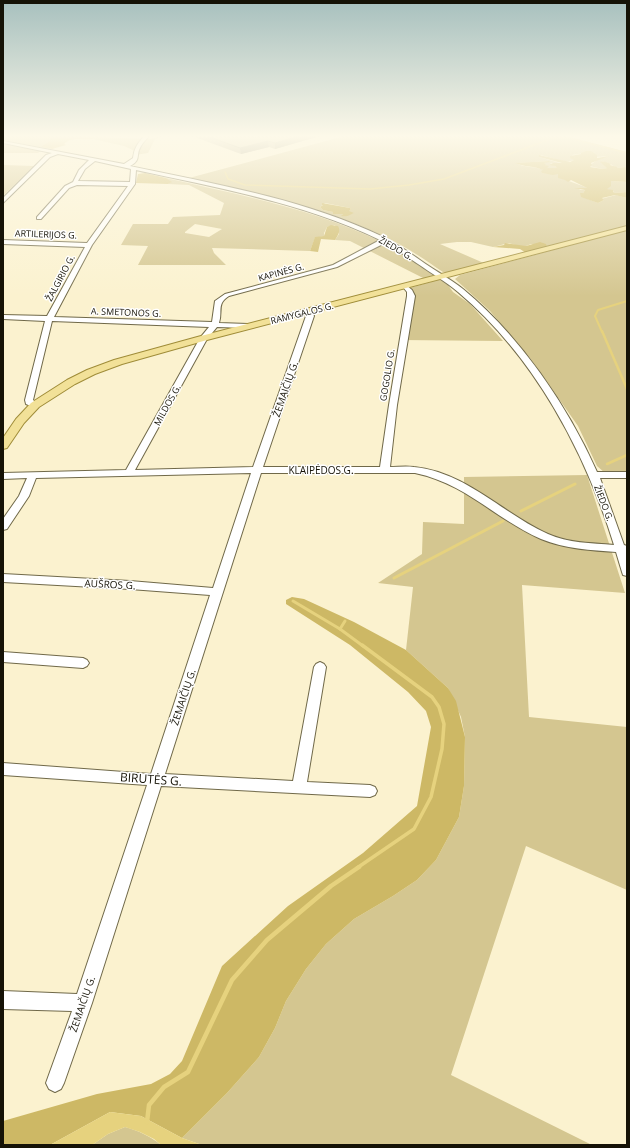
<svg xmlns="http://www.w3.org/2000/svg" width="630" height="1148" viewBox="0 0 630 1148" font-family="'Open Sans',sans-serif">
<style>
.green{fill:#d4c690;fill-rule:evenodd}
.forest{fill:#cdb865}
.water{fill:#e6d27e}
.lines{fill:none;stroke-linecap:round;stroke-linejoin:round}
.stream-far5{stroke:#e6d27e;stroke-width:1.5}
.stream-far4{stroke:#e6d27e;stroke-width:2}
.stream-far3{stroke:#e6d27e;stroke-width:2.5}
.stream-far2{stroke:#e6d27e;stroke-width:3}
.stream-far1{stroke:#e6d27e;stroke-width:3.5}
.stream{stroke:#e6d27e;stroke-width:4.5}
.minor-casing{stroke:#706949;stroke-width:2}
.major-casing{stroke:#9f8c38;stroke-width:2}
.minor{fill:#fff;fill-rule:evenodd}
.major{fill:#f2e198;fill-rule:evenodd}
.wall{fill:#afa88a}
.shaded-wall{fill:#8e8871}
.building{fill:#cbc3a1;stroke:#8e8871}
.labels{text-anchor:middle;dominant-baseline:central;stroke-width:3;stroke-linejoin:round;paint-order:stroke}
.far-street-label{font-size:9px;fill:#151206;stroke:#fff}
.street-label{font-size:10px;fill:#151206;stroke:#fff}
.near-street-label{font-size:12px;fill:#151206;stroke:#fff}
</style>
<rect width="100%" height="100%" fill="#fbf2cf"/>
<g class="green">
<polygon points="3,135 50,138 50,141 40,147 3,140"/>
<polygon points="164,135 168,135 155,139 148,153 135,155 135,151 124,146 93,139 95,138 92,137 151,139"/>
<path d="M348,135H562L627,152V168L624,167L617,168C611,165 608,161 601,162L608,168L603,169L589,166L597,160L608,156L596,157L591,152L572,155L575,160L566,162L541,155L539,157L563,164L550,163L558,168H547L544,163L549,161L516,163C524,168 535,166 544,170L542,173L559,174L566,180L588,188H582L579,190H585L583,193L588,199L598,203L604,200L601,199L616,195L627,198V226L547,247L531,244L526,246H518L509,243L493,247L471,242H457L440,244L486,264L447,272H443C428,262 414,252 399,244C333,209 261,194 189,178ZM325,203L350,208L351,209L342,216L343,214H333L334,212L323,210L320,207Z"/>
<polygon points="3,144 41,151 38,153 3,153"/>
<polygon points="3,165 34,166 3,196"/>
<path d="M166,178C240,195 315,209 384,243C407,255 428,271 448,285L453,292L470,304L503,341L401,340L408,295L406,289L431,282L350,241L335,240L339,234L335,225L327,227L324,233V236L315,238L310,251L212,248L214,253L226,265H138L148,246L121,245L133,224H168L173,217L220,215L224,203L189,185L168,184L171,182ZM195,224L222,229L209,237L185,233V232Z"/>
<polygon points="611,181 627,182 627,192 614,193 614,191 606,189 610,185"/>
<polygon points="627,230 627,473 605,473 597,466 578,426 530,358 490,311 455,279 460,275"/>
<polygon points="587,475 625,593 522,585 529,717 627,727 627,890 526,846 451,1075 592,1145 202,1145 182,1138 227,1093 259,1057 275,1028 286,1001 306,969 326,944 354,919 393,896 417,880 436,860 459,817 464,786 465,737 461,717 448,688 406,650 413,587 378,583 422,554 423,522 464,524 464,477"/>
<path d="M125,1127C139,1131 150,1136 161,1145H92L108,1134Z"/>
</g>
<g class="forest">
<path d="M8,135H71L96,138C86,142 73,135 64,144L66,145L52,149L40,147L50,141V138C36,135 22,140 8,135Z"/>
<path d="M586,151H591L597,155V158L609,156L591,163L592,165L590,167L603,169L607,168L600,162C604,161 607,162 611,164L610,165L617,167V168L625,167L627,168V182L611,181V186L607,189L613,190L614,193L627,192V198L615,195L602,198L604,200L598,203L581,197L580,193H583L585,190L574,188H587L571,180L568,182L565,180L558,178V174L553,175L542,173L541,171L543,170C535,166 524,167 515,163L549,161L550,162L544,163L546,164L545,165L549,166L547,168H557L555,166L549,165L553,163H562L539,157V155L570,162L574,160L570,158V156L581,154V153Z"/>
<polygon points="145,173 166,178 172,182 168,184 136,183 138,174"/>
<path d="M322,203L350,208L351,209L349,211L354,213C349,215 348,217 341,216L343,214H333V212L323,210L320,207L323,205H322Z"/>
<path d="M331,225L338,226C341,231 338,235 335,240L321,239L318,252L310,251L315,237L324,236L327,227Z"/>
<polygon points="540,242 546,244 547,247 526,253 520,249 493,247 504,245 505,243 526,246"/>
<polygon points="292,597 304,599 354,622 406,650 448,688 456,701 465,737 464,786 459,817 436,860 417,880 393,896 354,919 326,944 306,969 286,1001 275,1028 259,1057 227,1093 182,1138 141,1116 110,1112 50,1145 3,1145 3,1121 97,1094 151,1084 170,1074 182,1061 222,966 288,906 363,853 417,806 431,727 426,711 408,692 350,645 286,604 286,600"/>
</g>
<polygon class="water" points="110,1112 141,1116 182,1138 202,1145 161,1145 154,1139 140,1132 125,1127 108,1134 92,1145 50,1145"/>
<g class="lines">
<g class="stream-far5">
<polyline points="557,135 563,137"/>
<polyline points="569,138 627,153"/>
<polyline points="225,172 228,179 245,185 370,189 409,185 444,179 558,136"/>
</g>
<polyline class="stream-far4" points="602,332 595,316 598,310 627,301"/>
<g class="stream-far3">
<polyline points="602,331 627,389"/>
<polyline points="607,464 627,455"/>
</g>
<g class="stream-far2">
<polyline points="521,511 575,484"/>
<polyline points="394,578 503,521"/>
<polyline points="293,601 340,629 363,646"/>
<polyline points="340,629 345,621"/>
</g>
<polyline class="stream-far1" points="357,868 414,829 431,797 442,749 444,724 439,707 432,697 362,645"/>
<polyline class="stream" points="147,1122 149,1105 164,1087 188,1072 232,980 267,940 331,886 359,867"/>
<defs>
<g id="minor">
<path d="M145,135H150C147,139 143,142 141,146C135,155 142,160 130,166C210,183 293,197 368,230C387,238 403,248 420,260C434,270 449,278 463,289C519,335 568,406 597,472H627V478H600L624,545L627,546V576L623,575L622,572L616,552C591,550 565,549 541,539C495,519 467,484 415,473H261L165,774L293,781L314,667L316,664L320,662L324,664L326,667L307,782L370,785L375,787L377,791L375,795L370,797L161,786L92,1003L64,1083L61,1089L55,1092L49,1089L46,1083L72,1011L3,1009V991L77,994L147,785L3,775V763L151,774L210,595L130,589L3,582V574L130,581L213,588L251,473L36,478L29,496L7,529L3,530V519L19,496L27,478L3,479V473L126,470L200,338L209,327L52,321L33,400L39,405L35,408L26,404L25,400L45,321L3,319V315L47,316L85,247L3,244V240L87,243L128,186L77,185L69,188L41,219H37V217L65,186L73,182L79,170L89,160L58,154L50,157L3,203V198L46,155L52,153L3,143V141L124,164L133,158C134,148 138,143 145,135ZM95,161L131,169L130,182L78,181L85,169ZM136,170C218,188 304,203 380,240L333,265L225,294L215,301L212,322L54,317L92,245L135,184ZM385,243C397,249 407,257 418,264C431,273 445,281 458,292C534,356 585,451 614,545C591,543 568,543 548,534C503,514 466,472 414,467C406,466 398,467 390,467L397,405L415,296L412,290L406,285L403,287L407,292V296L389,405L380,467H263L314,316L311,309H308L304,311L306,316L253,467L135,470L207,339L217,327L248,328L252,326L248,324L219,323C223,311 216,304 229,296L337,267Z"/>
<polygon points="3,652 83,658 87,660 89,663 87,666 83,668 3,662"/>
</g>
<polygon id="major" points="627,226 627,230 207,340 122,364 95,374 75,384 39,407 24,423 7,448 3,449 3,438 16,419 31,403 67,380 87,370 114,360 201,336"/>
</defs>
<use href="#minor" class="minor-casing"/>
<use href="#major" class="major-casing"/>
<use href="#minor" class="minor"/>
<use href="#major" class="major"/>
</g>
<polygon class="wall" points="189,135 323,135 275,149 269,147 241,154"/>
<g class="shaded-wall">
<polygon points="303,135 323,135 275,149 275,143"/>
<polygon points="268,141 269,147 241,154 240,148"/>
</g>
<polygon class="building" points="204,135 303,135 275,143 268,141 240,148"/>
<linearGradient id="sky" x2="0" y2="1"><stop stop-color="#a7c0be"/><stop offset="0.46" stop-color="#fdf9e9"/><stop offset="1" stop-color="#fdf9e9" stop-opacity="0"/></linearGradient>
<rect width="630" height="296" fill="url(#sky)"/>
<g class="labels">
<g class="far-street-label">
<text transform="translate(46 234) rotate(2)">ARTILERIJOS G.</text>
<text transform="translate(396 248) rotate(30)">ŽIEDO G.</text>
<text transform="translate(281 272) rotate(-15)">KAPINĖS G.</text>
<text transform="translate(60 278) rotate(-62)">ŽALGIRIO G.</text>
<text transform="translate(126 312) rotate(2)">A. SMETONOS G.</text>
<text transform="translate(302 313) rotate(-14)">RAMYGALOS G.</text>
<text transform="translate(387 375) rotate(-81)">GOGOLIO G.</text>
<text transform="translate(167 405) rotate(-61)">MILDOS G.</text>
<text transform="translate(604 503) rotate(69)">ŽIEDO G.</text>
</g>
<g class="street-label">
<text transform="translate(285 389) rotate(-71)">ŽEMAIČIŲ G.</text>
<text x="321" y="470">KLAIPĖDOS G.</text>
<text transform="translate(110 584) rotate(3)">AUŠROS G.</text>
<text transform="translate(183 697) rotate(-72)">ŽEMAIČIŲ G.</text>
<text transform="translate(82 1004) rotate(-71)">ŽEMAIČIŲ G.</text>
</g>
<g class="near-street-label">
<text transform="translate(151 779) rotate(4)">BIRUTĖS G.</text>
</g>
</g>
<rect width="630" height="1148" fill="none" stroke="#151206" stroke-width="8"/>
</svg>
